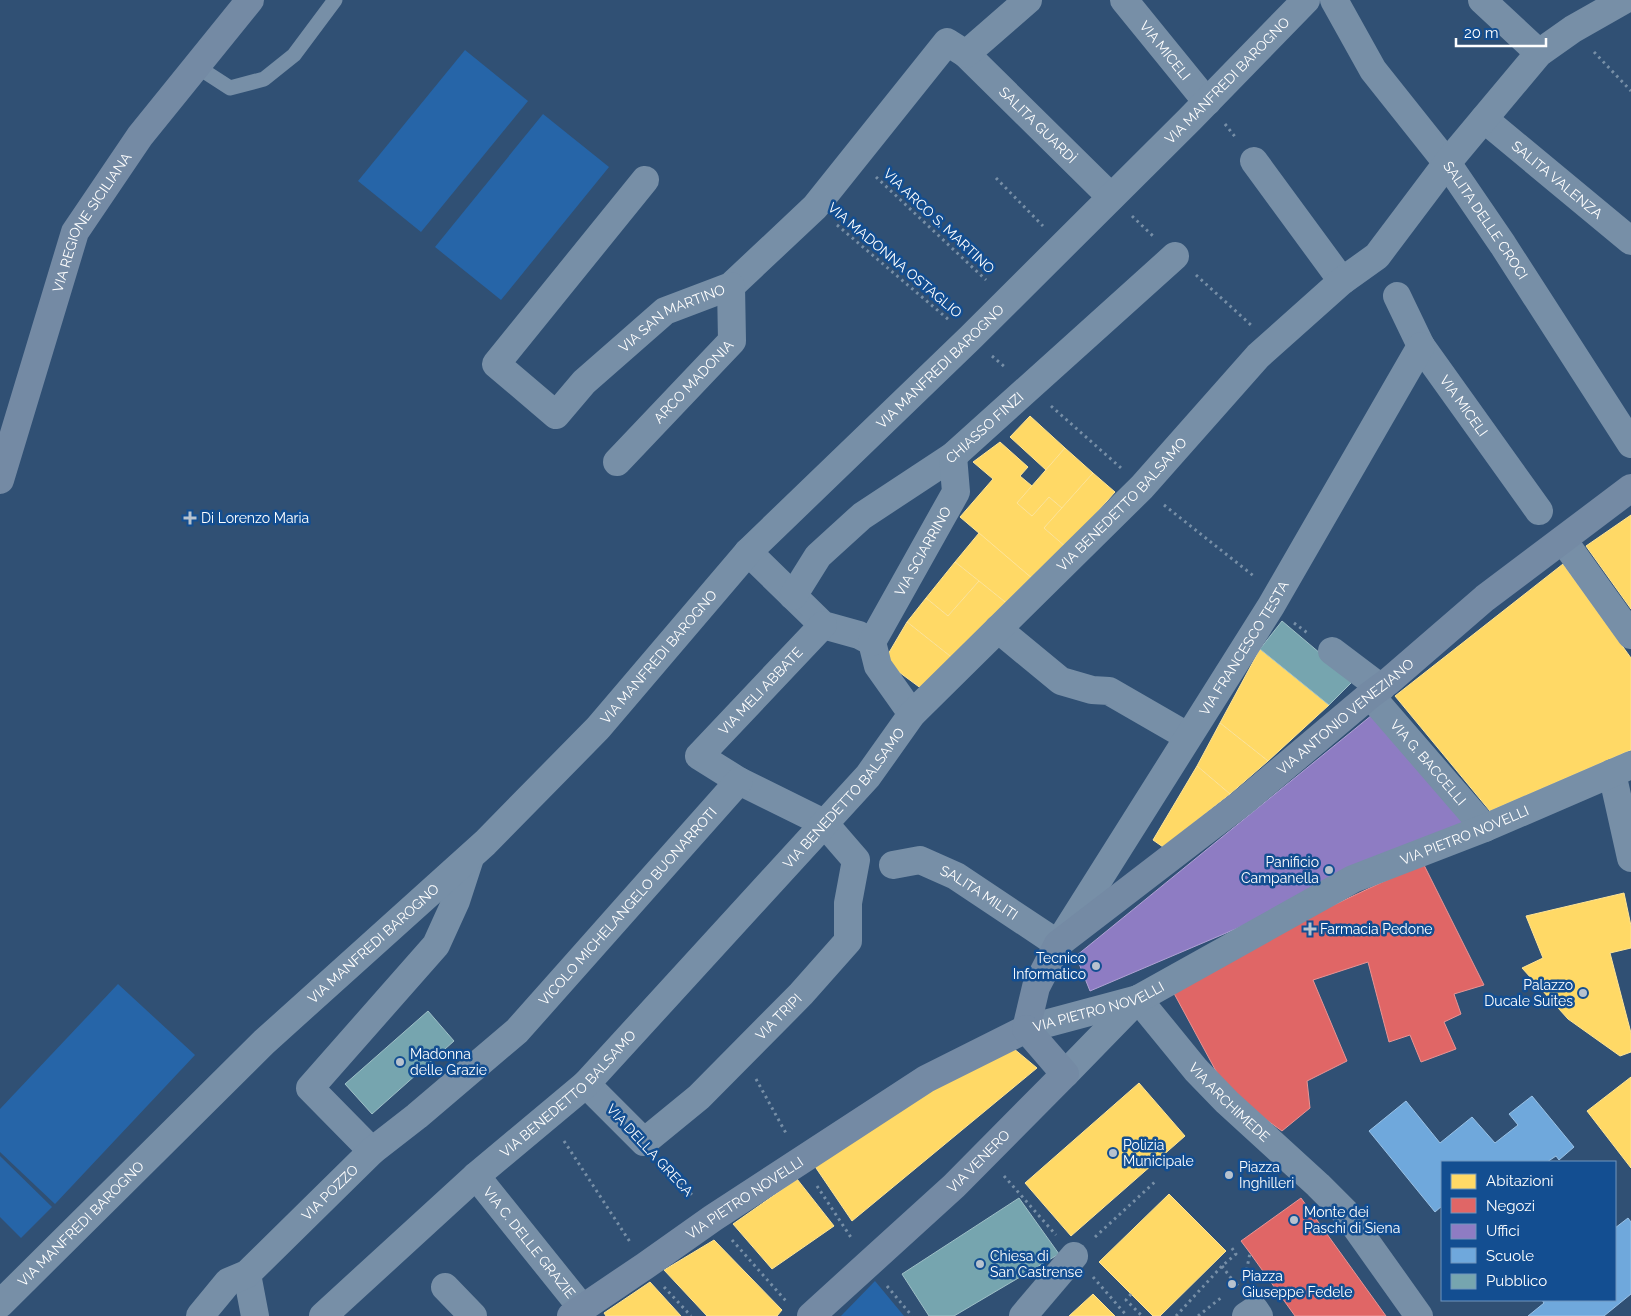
<svg xmlns="http://www.w3.org/2000/svg" width="1631" height="1316" viewBox="0 0 1631 1316" font-family="Raleway,sans-serif">
<style>
.green{fill:#2665a8}
.homes{fill:#ffd966;stroke:#ffe494}
.shops{fill:#e06666;stroke:#e99494}
.offices{fill:#8e7cc3;stroke:#b0a3d5}
.schools{fill:#6fa8dc;stroke:#9ac2e6}
.public{fill:#76a5af;stroke:#9fc0c7}
.lines{fill:none;stroke-linecap:round;stroke-linejoin:round}
.path{stroke:#778fa7;stroke-width:3;stroke-dasharray:2.5 4;stroke-linecap:butt}
.lane{stroke:#778fa7;stroke-width:15}
.street{stroke:#778fa7;stroke-width:28}
.secondary{stroke:#748aa4;stroke-width:28}
.poi-dot{fill:#b7c2ce;stroke:#134e91;stroke-width:2}
.labels{text-anchor:middle;dominant-baseline:central;stroke-width:5;stroke-linejoin:round;paint-order:stroke}
.street-label{font-size:14px;fill:#fff;stroke:#134e91}
.poi-label{font-size:14px;fill:#fff;stroke:#134e91;text-anchor:start}
</style>
<rect width="100%" height="100%" fill="#305074"/>
<g class="green">
<polygon points="465,50 528,101 421,232 358,181"/>
<polygon points="543,114 609,167 501,300 435,247"/>
<polygon points="118,984 195,1055 55,1204 0,1152 0,1109"/>
<polygon points="0,1156 52,1207 21,1238 0,1217"/>
<polygon points="875,1281 904,1316 841,1316"/>
</g>
<g class="homes">
<polygon points="1030,416 1065,448 1046,470 1010,437"/>
<polygon points="1000,442 1028,467 1020,476 1032,486 1017,503 1032,516 1049,497 1062,508 1044,528 1066,547 1034,580 960,517 993,479 973,462"/>
<polygon points="1065,448 1093,473 1062,508 1049,497 1032,516 1017,503"/>
<polygon points="1093,473 1115,492 1066,547 1044,528"/>
<polygon points="1631,515 1631,609 1586,546"/>
<polygon points="979,533 1034,580 1010,606 955,562"/>
<polygon points="955,562 979,581 948,616 926,598"/>
<polygon points="1563,564 1631,658 1631,750 1490,811 1395,696"/>
<polygon points="979,581 1010,606 955,660 907,622 926,598 948,616"/>
<polygon points="907,622 955,660 926,692 884,661"/>
<polygon points="1260,649 1329,705 1268,761 1220,723"/>
<polygon points="1220,723 1268,761 1230,794 1197,766"/>
<polygon points="1197,766 1230,794 1163,847 1153,840"/>
<polygon points="1624,893 1631,926 1631,948 1610,953 1631,1033 1631,1052 1620,1056 1568,1019 1522,968 1543,958 1526,916"/>
<polygon points="1013,1048 1037,1068 852,1221 814,1165 950,1067"/>
<polygon points="1631,1077 1631,1168 1587,1111"/>
<polygon points="1139,1083 1185,1136 1071,1236 1025,1183"/>
<polygon points="797,1179 834,1226 772,1269 733,1224"/>
<polygon points="1169,1194 1226,1251 1160,1316 1153,1316 1099,1262"/>
<polygon points="714,1240 782,1310 777,1316 707,1316 664,1270"/>
<polygon points="650,1282 681,1316 606,1316 604,1313"/>
<polygon points="1093,1294 1115,1316 1069,1316"/>
</g>
<g class="shops">
<polygon points="1423,863 1484,985 1454,994 1461,1014 1444,1022 1456,1049 1421,1062 1410,1035 1389,1042 1368,962 1313,980 1347,1061 1307,1081 1310,1108 1282,1131 1247,1106 1223,1084 1170,986 1255,942"/>
<polygon points="1301,1198 1386,1316 1295,1316 1250,1253 1241,1241"/>
</g>
<polygon class="offices" points="1372,715 1468,822 1353,879 1090,991 1076,956"/>
<g class="schools">
<polygon points="1532,1096 1574,1147 1559,1160 1556,1156 1547,1162 1442,1162 1442,1206 1435,1212 1369,1131 1406,1101 1440,1143 1472,1117 1495,1143 1518,1125 1509,1114"/>
<polygon points="1628,1218 1631,1222 1631,1294 1604,1316 1528,1316 1544,1303 1542,1300 1615,1300 1615,1228"/>
</g>
<g class="public">
<polygon points="1282,621 1353,681 1329,705 1260,649"/>
<polygon points="428,1011 454,1041 372,1114 345,1084"/>
<polygon points="1019,1198 1059,1254 954,1316 929,1316 902,1274"/>
</g>
<g class="lines">
<g class="path">
<polyline points="1594,52 1631,91"/>
<polyline points="1225,124 1236,138"/>
<polyline points="876,177 986,280"/>
<polyline points="996,178 1043,226"/>
<polyline points="1132,216 1154,237"/>
<polyline points="837,225 949,320"/>
<polyline points="1196,275 1251,325"/>
<polyline points="992,356 1006,368"/>
<polyline points="1051,406 1121,468"/>
<polyline points="1164,505 1255,577"/>
<polyline points="1294,623 1309,634"/>
<polyline points="756,1079 787,1135"/>
<polyline points="564,1141 630,1242"/>
<polyline points="664,1164 693,1196"/>
<polyline points="1004,1176 1056,1235"/>
<polyline points="817,1186 852,1239"/>
<polyline points="1095,1237 1157,1180"/>
<polyline points="732,1240 786,1301"/>
<polyline points="1222,1266 1236,1285"/>
<polyline points="1093,1277 1127,1316"/>
<polyline points="1236,1285 1245,1278 1250,1253"/>
<polyline points="887,1286 912,1316"/>
<polyline points="664,1287 691,1316"/>
<polyline points="1131,1294 1126,1300 1142,1316"/>
<polyline points="1176,1316 1222,1266 1236,1254 1231,1247"/>
<polyline points="1198,1316 1222,1297"/>
</g>
<polyline class="lane" points="196,66 230,88 264,79 294,55 335,0"/>
<g class="street">
<path id="s1" d="M1124,0L1207,102"/>
<path id="s2" d="M1334,0L1373,70L1447,163L1503,245L1631,444"/>
<polyline points="1482,0 1539,53"/>
<path id="s3" d="M966,54L1111,197"/>
<path id="s4" d="M1484,119L1631,241"/>
<polyline points="1254,161 1342,281"/>
<path id="s5" d="M645,180L496,364L556,415L584,382L665,311L731,286L815,207L947,42L966,54L1028,0"/>
<path id="s6" d="M1397,296L1421,346L1539,511"/>
<path id="s7" d="M617,462L732,341L731,286"/>
<polyline points="1563,540 1631,635"/>
<polyline points="748,552 823,625 859,635 872,642 878,666 912,714"/>
<path id="s8" d="M793,596L818,556L862,516L953,456L1175,256"/>
<polyline points="998,629 1061,681 1092,690 1109,691 1187,736"/>
<path id="s9" d="M872,642L956,492L953,456"/>
<polyline points="1332,651 1381,688"/>
<path id="s10" d="M1370,695L1485,828"/>
<polyline points="1612,773 1631,858"/>
<path id="s11" d="M893,865L920,860L956,876L1058,944L1271,606L1421,346"/>
<path id="s12" d="M1138,999L1196,1070L1227,1102L1318,1185L1345,1212L1419,1316"/>
<path id="s13" d="M1026,1029L1138,999L1353,879L1485,828L1631,765"/>
<polyline points="1065,1074 1138,999"/>
<path id="s14" d="M586,1084L644,1142L699,1097L801,994L848,941V903L856,860L824,823L739,781L699,756L823,625"/>
<polyline points="372,1151 310,1088 436,945 456,901 470,858"/>
<path id="s15" d="M476,1176L582,1308"/>
<polyline points="247,1274 255,1316"/>
<polyline points="445,1287 473,1316"/>
<path id="s16" d="M0,1304L264,1042L485,843L598,728L748,552L970,338L1190,119L1306,0"/>
<path id="s17" d="M200,1316L228,1282L247,1274L372,1151L417,1116L517,1031L739,781"/>
<path id="s18" d="M323,1316L476,1176L586,1084L868,776L912,714L1142,487L1258,356L1342,281L1377,256L1447,163L1539,53L1573,29L1624,0"/>
<polyline points="1023,1316 1074,1256"/>
<polyline points="1246,1316 1255,1310 1259,1316"/>
</g>
<g class="secondary">
<path id="s19" d="M0,480L75,232L140,136L250,0"/>
<path id="s20" d="M1026,1029L1036,987L1058,944L1243,802L1370,695L1389,681L1485,598L1631,488"/>
<path id="s21" d="M571,1316L645,1266L713,1218L926,1079L1026,1029"/>
<path id="s22" d="M811,1316L954,1186L1065,1074L1026,1029"/>
</g>
</g>
<g class="poi-dot">
<path d="M187.5 510.5h5v5h5v5h-5v5h-5v-5h-5v-5h5z"/>
<circle cx="1329" cy="870" r="5"/>
<path d="M1307.5 921.5h5v5h5v5h-5v5h-5v-5h-5v-5h5z"/>
<circle cx="1096" cy="966" r="5"/>
<circle cx="1583" cy="993" r="5"/>
<circle cx="400" cy="1062" r="5"/>
<circle cx="1113" cy="1153" r="5"/>
<circle cx="1229" cy="1175" r="5"/>
<circle cx="1294" cy="1220" r="5"/>
<circle cx="980" cy="1264" r="5"/>
<circle cx="1232" cy="1284" r="5"/>
</g>
<g class="labels">
<g class="street-label">
<text stroke="none"><textPath href="#s1" startOffset="65">VIA MICELI</textPath></text>
<text stroke="none"><textPath href="#s16" startOffset="1734">VIA MANFREDI BAROGNO</textPath></text>
<text stroke="none"><textPath href="#s3" startOffset="101">SALITA GUARDÌ</textPath></text>
<text stroke="none"><textPath href="#s4" startOffset="95">SALITA VALENZA</textPath></text>
<text stroke="none"><textPath href="#s2" startOffset="268">SALITA DELLE CROCI</textPath></text>
<text transform="translate(939 221) rotate(43)">VIA ARCO S. MARTINO</text>
<text stroke="none"><textPath href="#s19" startOffset="275">VIA REGIONE SICILIANA</textPath></text>
<text transform="translate(895 260) rotate(40)">VIA MADONNA OSTAGLIO</text>
<text stroke="none"><textPath href="#s5" startOffset="469">VIA SAN MARTINO</textPath></text>
<text stroke="none"><textPath href="#s16" startOffset="1329">VIA MANFREDI BAROGNO</textPath></text>
<text stroke="none"><textPath href="#s7" startOffset="111">ARCO MADONIA</textPath></text>
<text stroke="none"><textPath href="#s6" startOffset="129">VIA MICELI</textPath></text>
<text stroke="none"><textPath href="#s8" startOffset="258">CHIASSO FINZI</textPath></text>
<text stroke="none"><textPath href="#s18" startOffset="1141">VIA BENEDETTO BALSAMO</textPath></text>
<text stroke="none"><textPath href="#s9" startOffset="104">VIA SCIARRINO</textPath></text>
<text stroke="none"><textPath href="#s11" startOffset="539">VIA FRANCESCO TESTA</textPath></text>
<text stroke="none"><textPath href="#s16" startOffset="924">VIA MANFREDI BAROGNO</textPath></text>
<text stroke="none"><textPath href="#s14" startOffset="731">VIA MELI ABBATE</textPath></text>
<text stroke="none"><textPath href="#s20" startOffset="458">VIA ANTONIO VENEZIANO</textPath></text>
<text stroke="none"><textPath href="#s10" startOffset="89">VIA G. BACCELLI</textPath></text>
<text stroke="none"><textPath href="#s18" startOffset="736">VIA BENEDETTO BALSAMO</textPath></text>
<text stroke="none"><textPath href="#s13" startOffset="482">VIA PIETRO NOVELLI</textPath></text>
<text stroke="none"><textPath href="#s11" startOffset="95">SALITA MILITI</textPath></text>
<text stroke="none"><textPath href="#s17" startOffset="595">VICOLO MICHELANGELO BUONARROTI</textPath></text>
<text stroke="none"><textPath href="#s16" startOffset="519">VIA MANFREDI BAROGNO</textPath></text>
<text stroke="none"><textPath href="#s13" startOffset="76">VIA PIETRO NOVELLI</textPath></text>
<text stroke="none"><textPath href="#s14" startOffset="266">VIA TRIPI</textPath></text>
<text stroke="none"><textPath href="#s18" startOffset="331">VIA BENEDETTO BALSAMO</textPath></text>
<text stroke="none"><textPath href="#s12" startOffset="138">VIA ARCHIMEDE</textPath></text>
<text transform="translate(650 1150) rotate(47)">VIA DELLA GRECA</text>
<text stroke="none"><textPath href="#s22" startOffset="228">VIA VENERO</textPath></text>
<text stroke="none"><textPath href="#s17" startOffset="181">VIA POZZO</textPath></text>
<text stroke="none"><textPath href="#s21" startOffset="210">VIA PIETRO NOVELLI</textPath></text>
<text stroke="none"><textPath href="#s16" startOffset="114">VIA MANFREDI BAROGNO</textPath></text>
<text stroke="none"><textPath href="#s15" startOffset="85">VIA C. DELLE GRAZIE</textPath></text>
</g>
<g class="poi-label">
<text x="201" y="518">Di Lorenzo Maria</text>
<text x="1319" y="862" text-anchor="end">Panificio<tspan x="1319" dy="16">Campanella</tspan></text>
<text x="1320" y="929">Farmacia Pedone</text>
<text x="1086" y="958" text-anchor="end">Tecnico<tspan x="1086" dy="16">Informatico</tspan></text>
<text x="1573" y="985" text-anchor="end">Palazzo<tspan x="1573" dy="16">Ducale Suites</tspan></text>
<text x="410" y="1054">Madonna<tspan x="410" dy="16">delle Grazie</tspan></text>
<text x="1123" y="1145">Polizia<tspan x="1123" dy="16">Municipale</tspan></text>
<text x="1239" y="1167">Piazza<tspan x="1239" dy="16">Inghilleri</tspan></text>
<text x="1304" y="1212">Monte dei<tspan x="1304" dy="16">Paschi di Siena</tspan></text>
<text x="990" y="1256">Chiesa di<tspan x="990" dy="16">San Castrense</tspan></text>
<text x="1242" y="1276">Piazza<tspan x="1242" dy="16">Giuseppe Fedele</tspan></text>
</g>
</g>
<rect x="1441" y="1161" width="175" height="140" fill="#134e91" stroke="#7195bd"/>
<rect x="1451" y="1174" width="25" height="15" fill="#ffd966" stroke="#7195bd"/>
<text x="1486" y="1186" font-size="15" fill="#ffffff">Abitazioni</text>
<rect x="1451" y="1198" width="25" height="15" fill="#e06666" stroke="#7195bd"/>
<text x="1486" y="1211" font-size="15" fill="#ffffff">Negozi</text>
<rect x="1451" y="1224" width="25" height="15" fill="#8e7cc3" stroke="#7195bd"/>
<text x="1486" y="1236" font-size="15" fill="#ffffff">Uffici</text>
<rect x="1451" y="1248" width="25" height="15" fill="#6fa8dc" stroke="#7195bd"/>
<text x="1486" y="1261" font-size="15" fill="#ffffff">Scuole</text>
<rect x="1451" y="1274" width="25" height="15" fill="#76a5af" stroke="#7195bd"/>
<text x="1486" y="1286" font-size="15" fill="#ffffff">Pubblico</text>
<path d="M1456 38v8h90v-8" fill="none" stroke="#ffffff" stroke-width="2.5"/>
<text x="1464" y="38" font-size="15" fill="#ffffff" stroke="#134e91" stroke-width="4" paint-order="stroke">20 m</text>
</svg>
